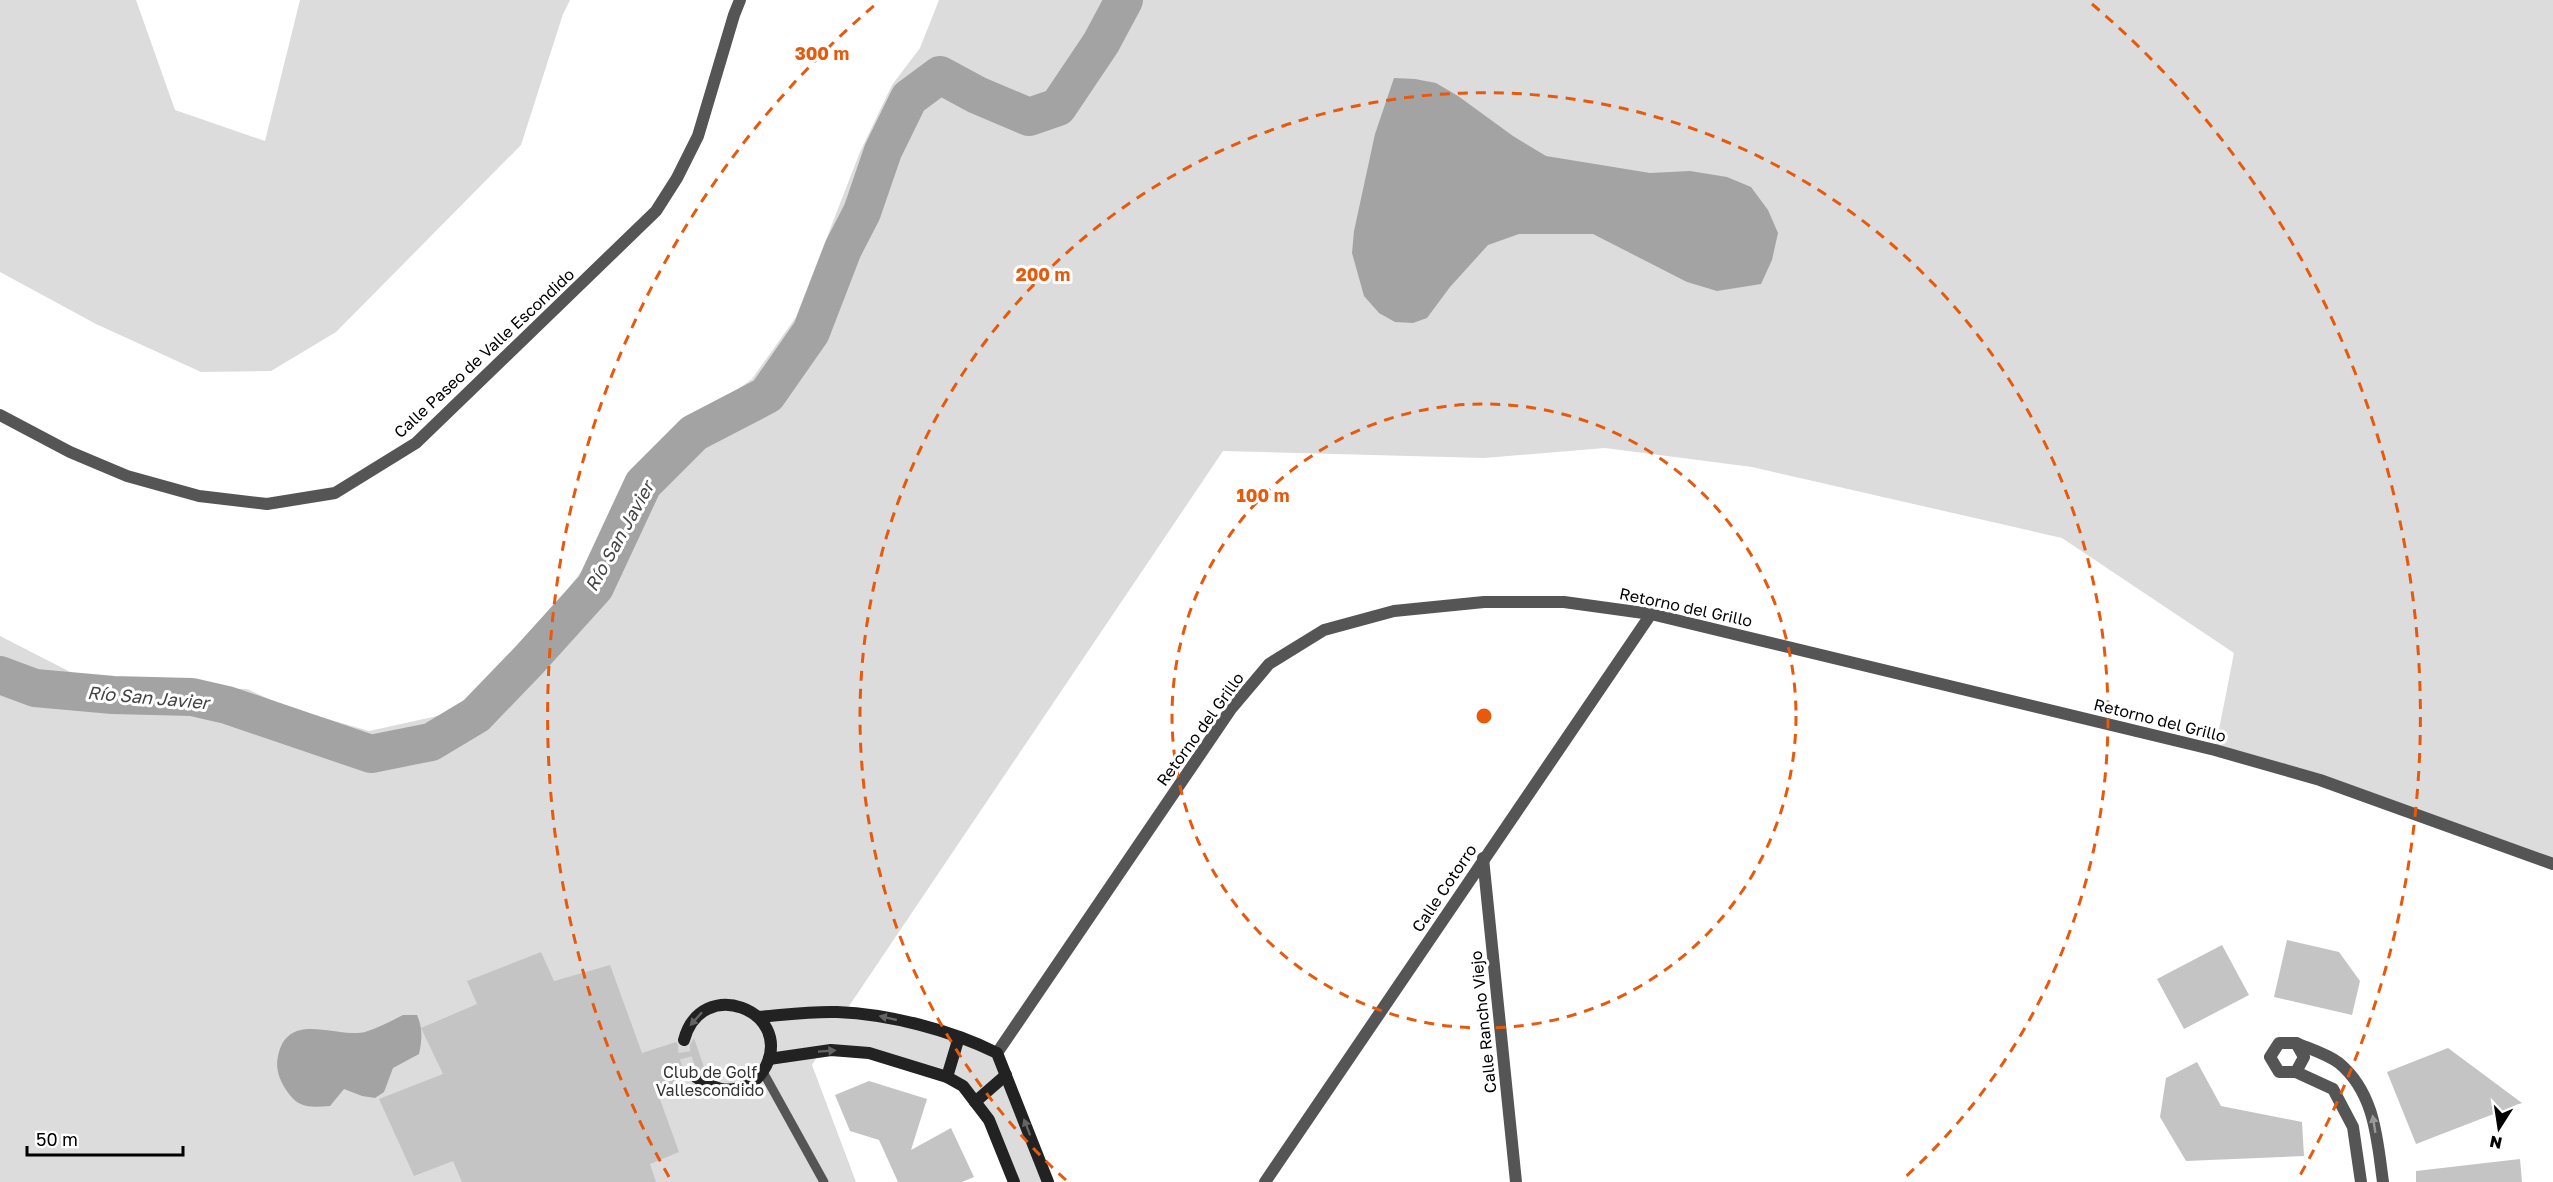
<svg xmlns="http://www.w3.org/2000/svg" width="2553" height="1182" viewBox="0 0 2553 1182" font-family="'Golos Text',sans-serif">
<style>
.green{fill:#dcdcdc}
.water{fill:#a3a3a3}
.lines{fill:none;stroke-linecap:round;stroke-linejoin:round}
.river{stroke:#a3a3a3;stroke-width:38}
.building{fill:#c4c4c4}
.secondary-tunnel{stroke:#d9d9d9;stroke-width:12;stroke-dasharray:12 6;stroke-linecap:butt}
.lane{stroke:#555;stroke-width:9}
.street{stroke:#555;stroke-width:12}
.secondary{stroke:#222;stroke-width:12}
.oneway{fill:#646464}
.oneway2{fill:#999}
.ring{fill:none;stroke:#e8590c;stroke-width:3;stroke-dasharray:10 8}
.labels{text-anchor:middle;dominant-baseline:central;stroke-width:6;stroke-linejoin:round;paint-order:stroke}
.street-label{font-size:16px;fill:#000;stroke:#fff}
.park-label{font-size:16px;fill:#333;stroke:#fff}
.water-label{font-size:18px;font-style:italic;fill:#444;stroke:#fff}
.centre{fill:#e8590c;stroke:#fff;stroke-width:3}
.ring-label{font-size:18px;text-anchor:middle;font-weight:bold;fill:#e8590c;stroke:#fff;stroke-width:6;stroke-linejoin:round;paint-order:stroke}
</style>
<rect width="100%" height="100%" fill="#fff"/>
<g class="green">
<polygon points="0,0 136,0 175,110 265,141 300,0 570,0 563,14 521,145 336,332 271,371 201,372 96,324 0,272"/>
<polygon points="939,0 2553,0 2553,859 2215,750 2234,653 2062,538 1752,467 1605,448 1484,458 1223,451 845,1012 884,1016 997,1053 1048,1182 1014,1182 989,1120 963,1086 869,1053 820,1052 812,1065 856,1182 0,1182 0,636 82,678 178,687 247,689 287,707 369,731 451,713 530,638 584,568 619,498 650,453 752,379 796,317 860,152 892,85 920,48"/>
</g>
<g class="water">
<polygon points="1394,78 1415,79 1436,83 1458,96 1513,136 1546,156 1650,173 1690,171 1727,177 1751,187 1768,210 1778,233 1772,260 1761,284 1717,291 1687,282 1593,234 1519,234 1488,245 1450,287 1427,318 1413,323 1395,322 1379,313 1364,296 1352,253 1354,231 1375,134"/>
<path d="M403,1015H417C423,1028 422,1041 419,1054L393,1068L384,1092L375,1098L362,1096L344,1089L330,1106C313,1107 300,1109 289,1094C280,1082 275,1070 278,1056C288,1009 337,1039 365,1032C378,1028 391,1021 403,1015Z"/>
</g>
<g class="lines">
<polyline class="river" points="0,675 35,688 113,695 192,697 227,705 371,754 431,742 476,715 529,660 595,587 643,484 694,433 767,395 811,332 843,249 862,212 883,151 909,98 940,75 977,95 1029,117 1058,107 1101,43 1124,0"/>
</g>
<g class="building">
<polygon points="2287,940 2339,952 2360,981 2352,1015 2274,997"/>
<polygon points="2222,945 2249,995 2184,1029 2157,979"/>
<polygon points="541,952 554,981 610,965 642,1053 676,1042 680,1047 685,1048 689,1046 694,1038 706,1073 693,1069 689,1073 688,1080 657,1091 679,1152 650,1164 656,1182 462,1182 453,1161 414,1176 379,1099 443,1074 421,1028 477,1004 467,981"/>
<polygon points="2448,1048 2522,1103 2416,1144 2387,1072"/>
<polygon points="2197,1062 2221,1106 2302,1122 2304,1156 2186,1161 2160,1117 2166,1078"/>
<polygon points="869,1081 927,1099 911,1150 951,1128 974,1177 962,1182 898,1182 879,1140 850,1131 835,1095"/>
<polygon points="2520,1159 2522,1182 2416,1182 2416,1171"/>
</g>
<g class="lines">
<path class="secondary-tunnel" d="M684,1040C683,1055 687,1065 696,1077"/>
<polyline class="lane" points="763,1072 824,1182"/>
<g class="street">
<polyline points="0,415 70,452 127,476 199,496 267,504 335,493 416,443 656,211 677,178 698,136 734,15 740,0"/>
<polyline points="1483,858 1516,1182"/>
<polygon points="2279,1043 2296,1043 2304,1057 2296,1072 2279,1072 2270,1057"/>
<path d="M2296,1043C2310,1049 2327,1054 2339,1063C2375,1093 2377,1139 2383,1182"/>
<polyline points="997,1053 1231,709 1269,664 1324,630 1394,611 1484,602 1564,602 1651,614 2215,750 2320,780 2553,864"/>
<polyline points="2296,1072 2333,1089 2353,1127 2361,1182"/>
<polyline points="1265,1182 1651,614"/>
</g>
<g class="secondary">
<path d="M759,1017C784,1015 811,1011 837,1012C889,1014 951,1030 997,1053L1048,1182"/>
<path d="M684,1040C701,975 793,1010 766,1066C762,1074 756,1081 747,1085C728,1094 713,1089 696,1077"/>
<polyline points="769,1059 831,1050 869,1053 947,1077 963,1086 989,1120 1014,1182"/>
<polyline points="947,1077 959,1037"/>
<polyline points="975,1102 1006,1075"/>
</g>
</g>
<defs><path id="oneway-solid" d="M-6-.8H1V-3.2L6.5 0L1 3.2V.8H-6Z" transform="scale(1.5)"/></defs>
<g class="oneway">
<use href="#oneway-solid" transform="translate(888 1018) rotate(-167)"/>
<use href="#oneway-solid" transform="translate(696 1019) rotate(132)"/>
<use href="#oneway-solid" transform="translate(827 1051) rotate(-4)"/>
<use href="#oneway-solid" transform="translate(1027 1127) rotate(-111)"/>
</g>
<use class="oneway2" href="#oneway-solid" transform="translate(2374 1124) rotate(-99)"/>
<g class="ring">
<circle cx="1484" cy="716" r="312"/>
<path d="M1066 1180A624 624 0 1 1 1902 1180"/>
<path d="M669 1177A936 936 0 0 1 876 4M2092 4A936 936 0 0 1 2299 1177"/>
</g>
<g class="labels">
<g class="street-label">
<text transform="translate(484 353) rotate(-43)">Calle Paseo de Valle Escondido</text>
<text transform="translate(1686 607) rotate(12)">Retorno del Grillo</text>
<text transform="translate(2160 720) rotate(14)">Retorno del Grillo</text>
<text transform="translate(1200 729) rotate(-54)">Retorno del Grillo</text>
<text transform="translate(1444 888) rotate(-56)">Calle Cotorro</text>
<text transform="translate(1483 1022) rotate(-96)">Calle Rancho Viejo</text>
</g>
<g class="park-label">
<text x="710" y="1072">Club de Golf<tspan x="710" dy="18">Vallescondido</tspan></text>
</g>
<g class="water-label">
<text transform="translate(619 536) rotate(-61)">Río San Javier</text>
<text transform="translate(148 697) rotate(5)">Río San Javier</text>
</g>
</g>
<circle cx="1484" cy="716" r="9" class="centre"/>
<g class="ring-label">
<text x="822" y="60">300 m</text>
<text x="1043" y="281">200 m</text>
<text x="1263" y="502">100 m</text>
</g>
<g transform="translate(2499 1128) rotate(192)" stroke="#ffffff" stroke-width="4.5" paint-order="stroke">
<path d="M0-4.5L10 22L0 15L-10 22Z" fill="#000000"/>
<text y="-9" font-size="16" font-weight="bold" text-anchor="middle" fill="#000000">N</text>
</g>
<path d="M27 1146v9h156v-9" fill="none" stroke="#000000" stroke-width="3"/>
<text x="36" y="1146" font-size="18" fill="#000000" stroke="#ffffff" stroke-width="4.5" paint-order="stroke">50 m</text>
</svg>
